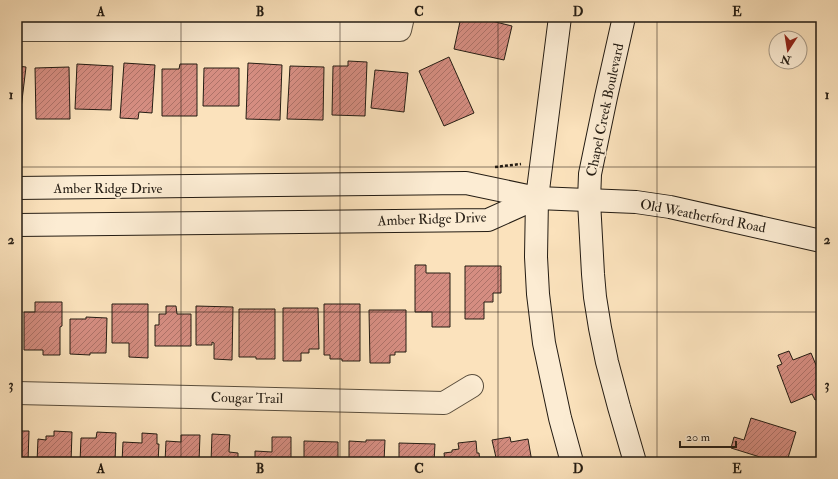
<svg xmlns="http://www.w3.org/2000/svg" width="838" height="479" viewBox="0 0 838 479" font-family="'IM FELL Double Pica',serif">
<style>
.building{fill:url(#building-hatch);stroke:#241c13}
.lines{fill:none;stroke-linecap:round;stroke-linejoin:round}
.street-casing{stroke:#5a4e3d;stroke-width:24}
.secondary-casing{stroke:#241c13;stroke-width:24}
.path{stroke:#241c13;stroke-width:2.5;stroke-dasharray:3 2;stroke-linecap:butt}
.street{stroke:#fcecd3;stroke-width:22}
.secondary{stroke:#fcecd3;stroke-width:22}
.grid{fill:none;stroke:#241c13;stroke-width:1;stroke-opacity:0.55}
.labels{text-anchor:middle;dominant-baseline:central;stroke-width:3.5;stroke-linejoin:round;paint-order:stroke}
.street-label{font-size:14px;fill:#241c13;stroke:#fcecd3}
.neatline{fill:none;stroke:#241c13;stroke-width:1.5}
.grid-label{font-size:13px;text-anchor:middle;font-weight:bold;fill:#241c13}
</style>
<defs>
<pattern id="building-hatch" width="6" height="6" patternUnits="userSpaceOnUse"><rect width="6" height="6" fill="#d58d81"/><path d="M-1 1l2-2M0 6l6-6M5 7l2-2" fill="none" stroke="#ad7268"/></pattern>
</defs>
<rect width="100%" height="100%" fill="#fbe2bc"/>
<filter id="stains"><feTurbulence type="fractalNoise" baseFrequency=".005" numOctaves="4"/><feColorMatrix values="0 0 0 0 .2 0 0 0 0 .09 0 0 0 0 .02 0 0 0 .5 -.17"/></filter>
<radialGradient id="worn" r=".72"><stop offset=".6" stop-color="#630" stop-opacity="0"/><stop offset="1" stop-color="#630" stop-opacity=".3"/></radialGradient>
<g class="building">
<polygon points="461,17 475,17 512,26 504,60 454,49"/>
<polygon points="449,57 474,113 444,126 419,71"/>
<polygon points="348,61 367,62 365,116 332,115 333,66 348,66"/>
<polygon points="124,63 155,65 152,113 139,112 138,119 120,118"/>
<polygon points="248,63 282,65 280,120 246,119"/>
<polygon points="77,64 113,66 111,110 75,109"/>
<polygon points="180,64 197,64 197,116 162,116 162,69 179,69"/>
<polygon points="17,66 26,67 20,117 17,117"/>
<polygon points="290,66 324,67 323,120 287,119"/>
<polygon points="69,67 70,119 36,119 35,68"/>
<polygon points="204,68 239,68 239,106 203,106"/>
<polygon points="375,70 408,73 404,112 371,108"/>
<polygon points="415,265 426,265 426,273 450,273 450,327 432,327 432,312 415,312"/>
<polygon points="465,266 501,266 501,293 493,293 493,302 484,302 484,319 465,319"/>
<polygon points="35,302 62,302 62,326 60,327 60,355 43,355 43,350 24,350 24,312 35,312"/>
<polygon points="112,304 148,304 148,358 129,357 129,343 112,343"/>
<polygon points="324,304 360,304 360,361 342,361 342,359 330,359 330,355 324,355"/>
<polygon points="166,306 176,306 177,314 191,314 191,346 155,346 155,325 159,325 159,314 166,314"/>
<polygon points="196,306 233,307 232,360 214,359 214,343 212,342 212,345 196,345"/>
<polygon points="283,308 318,308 319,349 309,349 309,353 301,353 301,361 283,361"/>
<polygon points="239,309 275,309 275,359 256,359 256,357 239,357"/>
<polygon points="369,310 406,310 406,352 395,352 395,355 390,355 390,363 370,363"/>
<polygon points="86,317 107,318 106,353 90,353 90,355 70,354 70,319 86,319"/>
<polygon points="789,351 793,360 811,353 821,377 821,398 815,400 812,394 791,403 777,366 782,364 778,355"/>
<polygon points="751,418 796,432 787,461 785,461 784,462 776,462 731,448 734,437 744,440"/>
<polygon points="17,431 29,431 28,462 17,462"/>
<polygon points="54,431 72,432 71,462 37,462 38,439 46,440 46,436 54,436"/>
<polygon points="97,432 116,433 115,462 80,462 81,438 96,438"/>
<polygon points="142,433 157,434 157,444 159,444 158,462 122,462 123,442 142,443"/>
<polygon points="212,434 230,435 229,452 238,453 238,461 246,461 246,462 211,462"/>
<polygon points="181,435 200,435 199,462 165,462 166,441 181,442"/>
<polygon points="272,437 291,437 291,462 255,462 255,451 272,452"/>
<polygon points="510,437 511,442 528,439 532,462 497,462 492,440"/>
<polygon points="366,440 385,440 384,462 349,462 349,441 366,442"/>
<polygon points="304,441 338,442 338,462 304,462"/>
<polygon points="476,441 477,453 479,453 480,462 445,462 444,453 452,452 452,450 459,449 458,443"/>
<polygon points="399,443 435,444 434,462 399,462"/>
</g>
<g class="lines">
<defs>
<g id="street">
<polyline points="17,30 400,30 403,17"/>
<polyline points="17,393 444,403 472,386"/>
</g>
<g id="secondary">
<polyline points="560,17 537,198 536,257 538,294 544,343 560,418 572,462"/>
<polyline points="624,17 606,97 590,174 589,201 593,274 595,297 600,328 607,362 619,407 635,462"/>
<polyline points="17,188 466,183 537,198 636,202 670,207 821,241"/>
<polyline points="17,225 488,220 537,198"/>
</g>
</defs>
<use href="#street" class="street-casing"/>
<use href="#secondary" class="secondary-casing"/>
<polyline class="path" points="495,167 521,164"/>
<use href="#street" class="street"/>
<use href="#secondary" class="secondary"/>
</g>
<path class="grid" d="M181,17V462M340,17V462M498,17V462M657,17V462M17,167H821M17,312H821"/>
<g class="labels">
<g class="street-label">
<text transform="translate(605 110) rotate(-78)">Chapel Creek Boulevard</text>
<text x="108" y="188">Amber Ridge Drive</text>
<text transform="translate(703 216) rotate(11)">Old Weatherford Road</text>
<text transform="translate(432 219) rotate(-2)">Amber Ridge Drive</text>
<text transform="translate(247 398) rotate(1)">Cougar Trail</text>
</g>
</g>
<rect width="838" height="479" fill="none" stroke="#fbe2bc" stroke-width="44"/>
<g transform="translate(788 50) rotate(192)"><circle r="19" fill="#fcecd3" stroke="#a69986"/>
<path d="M0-3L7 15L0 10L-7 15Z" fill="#8f2418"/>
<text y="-6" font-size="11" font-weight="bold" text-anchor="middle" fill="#241c13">N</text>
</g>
<path d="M680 441v6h56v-6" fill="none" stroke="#241c13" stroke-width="2"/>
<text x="686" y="441" font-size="12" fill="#241c13" stroke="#fcecd3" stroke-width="3" paint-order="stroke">20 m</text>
<rect x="22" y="22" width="794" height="435" class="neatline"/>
<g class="grid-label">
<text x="101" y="16">A</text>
<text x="260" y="16">B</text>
<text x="419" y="16">C</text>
<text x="578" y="16">D</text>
<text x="737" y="16">E</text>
<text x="11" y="99">1</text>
<text x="827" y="99">1</text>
<text x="11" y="244">2</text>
<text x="827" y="244">2</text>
<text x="11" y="389">3</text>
<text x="827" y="389">3</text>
<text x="101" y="473">A</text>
<text x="260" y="473">B</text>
<text x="419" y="473">C</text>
<text x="578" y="473">D</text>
<text x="737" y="473">E</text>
</g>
<rect width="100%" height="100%" filter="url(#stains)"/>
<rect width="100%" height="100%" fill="url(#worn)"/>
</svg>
